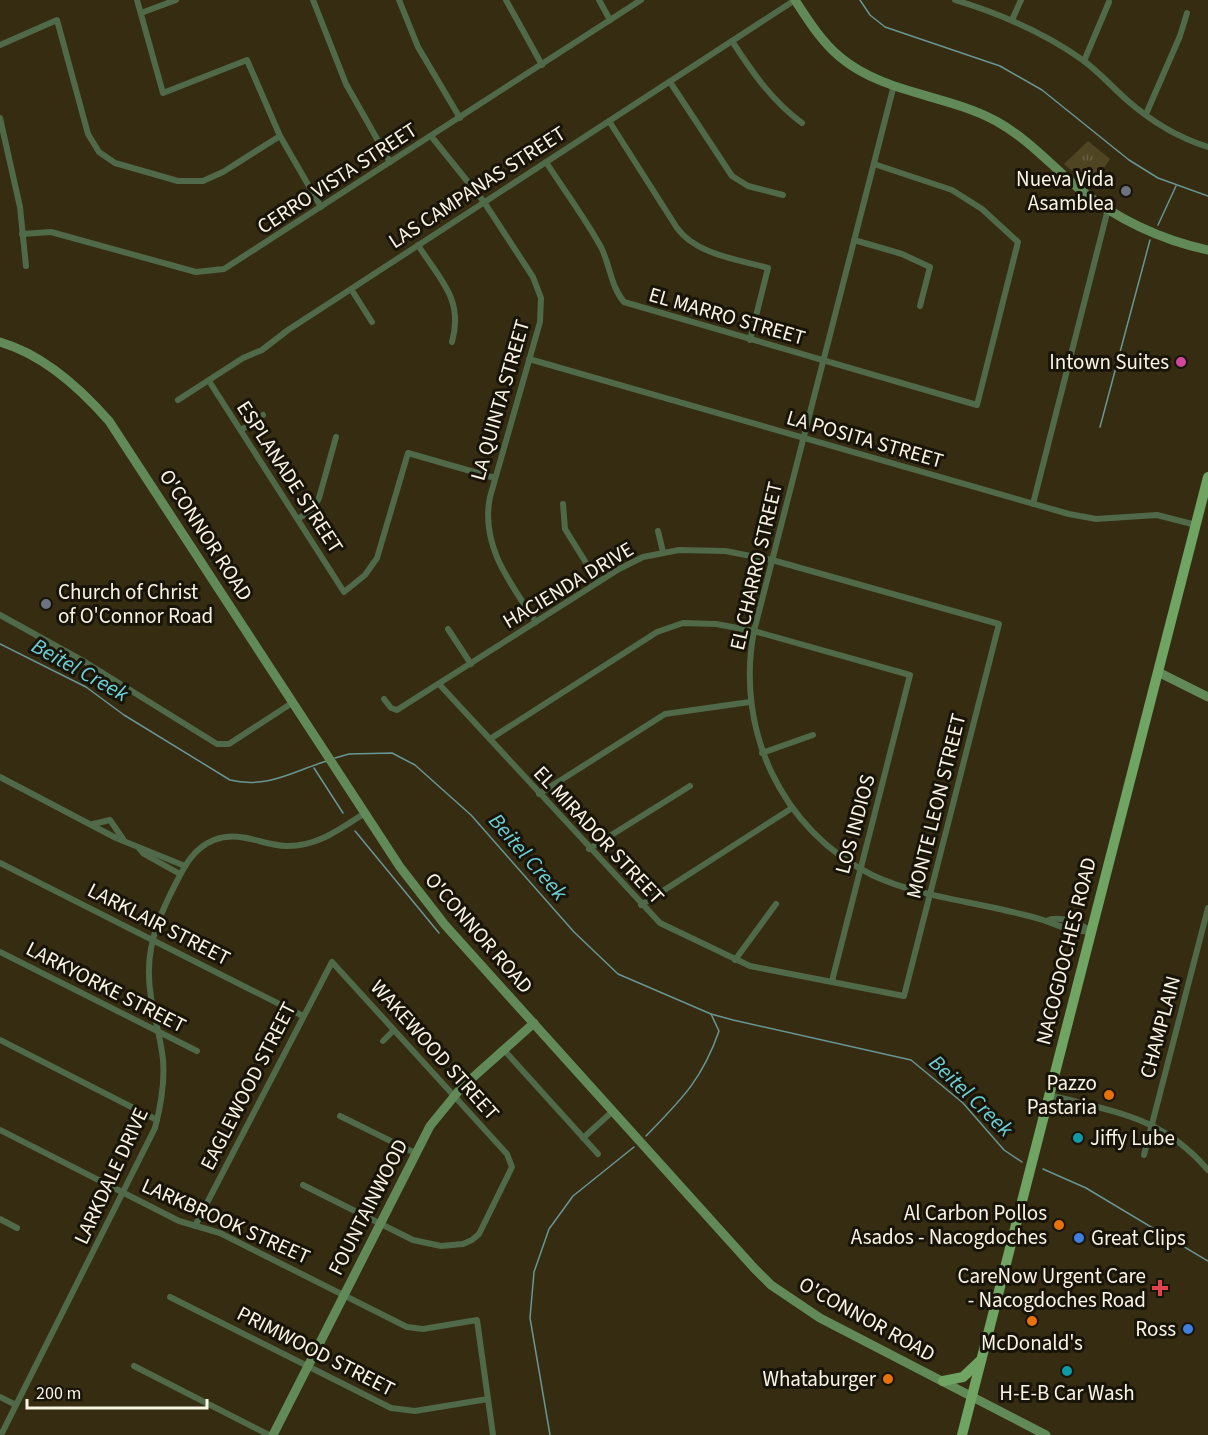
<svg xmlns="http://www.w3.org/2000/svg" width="1208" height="1435" viewBox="0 0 1208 1435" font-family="'Source Sans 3',sans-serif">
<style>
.park{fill:url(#park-tufts)}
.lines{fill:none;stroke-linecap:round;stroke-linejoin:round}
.stream{stroke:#689694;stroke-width:1.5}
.street{stroke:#4f6949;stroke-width:6}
.secondary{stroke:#628a58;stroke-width:9}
.primary{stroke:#6fa463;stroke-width:10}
.worship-dot{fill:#6b7280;stroke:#181409;stroke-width:2}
.hotel-dot{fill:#d1479c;stroke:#181409;stroke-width:2}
.food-dot{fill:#e8710a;stroke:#181409;stroke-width:2}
.culture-dot{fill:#0f9aa8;stroke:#181409;stroke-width:2}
.shop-dot{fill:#3f7fe0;stroke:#181409;stroke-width:2}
.health-dot{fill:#e0444e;stroke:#181409;stroke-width:2}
.labels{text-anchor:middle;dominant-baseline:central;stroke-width:6;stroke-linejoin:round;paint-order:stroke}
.street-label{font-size:21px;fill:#faf4e4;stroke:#181409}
.poi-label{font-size:21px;fill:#faf4e4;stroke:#181409;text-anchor:end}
.water-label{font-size:22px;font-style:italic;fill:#6bd2d9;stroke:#181409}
</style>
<defs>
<pattern id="park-tufts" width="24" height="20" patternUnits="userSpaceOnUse" patternTransform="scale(1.5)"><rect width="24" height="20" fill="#504523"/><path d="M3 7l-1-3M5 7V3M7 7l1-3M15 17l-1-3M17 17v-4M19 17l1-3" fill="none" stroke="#6a6043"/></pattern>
</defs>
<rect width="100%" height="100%" fill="#352c11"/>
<polygon class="park" points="1088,141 1110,159 1091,187 1064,164"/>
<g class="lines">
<g class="stream">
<polyline points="860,0 870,15 885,27 1000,66 1042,90 1129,160 1158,178 1208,196"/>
<polyline points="1158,225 1176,186"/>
<polyline points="1100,427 1150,240"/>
<path d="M0,644L86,687L124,715L230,780C268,789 293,771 327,761"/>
<polyline points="335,758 349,754 392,753 415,765 471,815 574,932 618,974 711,1014 733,1020 911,1060 963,1103 1004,1150 1022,1162"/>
<polyline points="314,768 343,813"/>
<polyline points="355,831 439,933"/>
<path d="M646,1136C681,1100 702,1080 719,1031L711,1014"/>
<polyline points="1043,1169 1086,1188 1208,1261"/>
<polyline points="550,1435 530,1318 534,1272 549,1229 573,1196 634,1147"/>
</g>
<g class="street">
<polyline points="137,0 163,93 247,60 280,136 321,207"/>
<polyline points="313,0 346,84 390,162"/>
<polyline points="399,0 418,47 460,118"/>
<polyline points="506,0 542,65"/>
<polyline points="599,0 610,20"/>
<path d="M955,0C1001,14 1045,33 1084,61C1100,73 1113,88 1128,101C1151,121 1179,138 1208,147"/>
<polyline points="141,13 176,0"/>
<polyline points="1012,20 1021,0"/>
<path d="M732,41C752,72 772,101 802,123"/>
<polyline points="0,45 57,20 88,134 99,152 115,163 178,181 203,181 223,172 280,136"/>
<polyline points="1084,61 1109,2"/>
<polyline points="670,82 732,176 748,186 783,195"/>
<path d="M894,85L754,631C735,729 781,830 872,875C910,893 954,899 995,908C1011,912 1028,915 1043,920C1060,926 1073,933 1091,931"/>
<polyline points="1146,114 1180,36 1187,13"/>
<polyline points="0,118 20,207 26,266"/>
<path d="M609,121L677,228C697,255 737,259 768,268L750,340"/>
<path d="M431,136L484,202L533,277L541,298L540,322L490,497C480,546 511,584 536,622"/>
<path d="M546,162C564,190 585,218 601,247C610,265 611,287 624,302L977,405L1018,242L982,209L952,190L874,164"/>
<polyline points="22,234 51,232 196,272 224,269 641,0"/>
<polyline points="854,240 902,254 930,267 920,306"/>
<path d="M418,245C440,280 464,299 452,342"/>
<polyline points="351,289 372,322"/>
<polyline points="529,359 1069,514 1096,519 1157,515 1196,525"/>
<polyline points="209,381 344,592 365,575 377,558 408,453 495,478"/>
<polyline points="178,400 243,358 262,350 288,330 795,0"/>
<polyline points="241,430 263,415"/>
<polyline points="563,504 565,529 598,582"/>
<polyline points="1033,504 1108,209"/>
<polyline points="298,519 314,508 319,498 336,437"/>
<polyline points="658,531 663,552"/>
<polyline points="0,615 85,662 217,744 229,744 292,703"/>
<polyline points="448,629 471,664"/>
<polyline points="384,699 391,708 397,710 619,569 643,557 679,550 725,551 772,560 999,624 904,996 750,966 660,923 439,684"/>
<polyline points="490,739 657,632 683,623 716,624 754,631 910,675 832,981"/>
<polyline points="762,753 813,735"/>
<polyline points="0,777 116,838 185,866"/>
<polyline points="539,794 665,714 750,702"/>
<polyline points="93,824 110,820 123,839"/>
<polyline points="139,848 144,854 180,874"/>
<polyline points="589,849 690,786"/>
<polyline points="0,863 303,1016"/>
<polyline points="641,905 792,808"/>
<path d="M1046,921C1060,915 1078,923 1090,930"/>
<polyline points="0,952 197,1051"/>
<polyline points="735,960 776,904"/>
<polyline points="0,1040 157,1120"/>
<polyline points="383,1041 394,1030"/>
<polyline points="504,1050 598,1154"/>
<path d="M1049,1095C1114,1112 1162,1116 1208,1170"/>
<polyline points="340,1116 415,1153"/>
<polyline points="0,1130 179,1221 220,1233 407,1327 423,1329 477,1320 493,1435"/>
<polyline points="583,1138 613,1111"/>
<polyline points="1144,1155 1208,908"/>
<polyline points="0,1219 17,1228"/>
<polyline points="195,1226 332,962 507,1154 512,1167 479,1234 472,1240 463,1244 441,1246 413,1240 303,1185"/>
<polyline points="170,1297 391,1408 415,1411 488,1399"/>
<polyline points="134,1366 269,1435"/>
<polyline points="0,1397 16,1405"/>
<path d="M1,1435L155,1128C161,1105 165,1083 163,1060C160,1029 148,1001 149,970C149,939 162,910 176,883C185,865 194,848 214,840C240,830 261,845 286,846C317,847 340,829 365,813"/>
</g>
<g class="secondary">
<path d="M795,0C808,20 821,41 840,57C884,94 946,94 996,121C1027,138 1050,164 1077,187C1114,218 1161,240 1208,250"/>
<path d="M0,342C42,354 81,389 109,421L400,867L445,925L754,1268L771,1285L820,1318L1046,1435"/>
<polyline points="1158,672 1208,697"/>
<polyline points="273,1435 430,1126 461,1088 534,1023"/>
</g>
<g class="primary">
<polyline points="943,1381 963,1377 981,1360"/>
<polyline points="962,1435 1208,477"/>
</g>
</g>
<g class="worship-dot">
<circle cx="1126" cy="191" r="6"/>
<circle cx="46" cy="604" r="6"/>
</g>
<circle class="hotel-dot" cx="1181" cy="362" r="6"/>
<g class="food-dot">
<circle cx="1109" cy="1095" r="6"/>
<circle cx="1059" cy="1225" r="6"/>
<circle cx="1032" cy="1321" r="6"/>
<circle cx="888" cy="1379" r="6"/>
</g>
<g class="culture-dot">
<circle cx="1078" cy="1138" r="6"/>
<circle cx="1067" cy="1371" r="6"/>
</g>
<g class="shop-dot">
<circle cx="1079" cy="1238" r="6"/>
<circle cx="1188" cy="1329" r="6"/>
</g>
<path class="health-dot" d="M1157 1279h6v6h6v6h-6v6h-6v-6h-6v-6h6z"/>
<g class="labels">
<g class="street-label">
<text transform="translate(337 178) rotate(-33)">CERRO VISTA STREET</text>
<text transform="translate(477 187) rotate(-33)">LAS CAMPANAS STREET</text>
<text transform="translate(727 316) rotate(16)">EL MARRO STREET</text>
<text transform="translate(500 400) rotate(-74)">LA QUINTA STREET</text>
<text transform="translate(865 439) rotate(16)">LA POSITA STREET</text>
<text transform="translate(290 477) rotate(57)">ESPLANADE STREET</text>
<text transform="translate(206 535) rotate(57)">O'CONNOR ROAD</text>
<text transform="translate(756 566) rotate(-77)">EL CHARRO STREET</text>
<text transform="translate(568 585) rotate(-31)">HACIENDA DRIVE</text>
<text transform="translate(936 806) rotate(-76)">MONTE LEON STREET</text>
<text transform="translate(855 824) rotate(-75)">LOS INDIOS</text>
<text transform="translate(599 835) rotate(47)">EL MIRADOR STREET</text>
<text transform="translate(159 924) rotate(27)">LARKLAIR STREET</text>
<text transform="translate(479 933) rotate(49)">O'CONNOR ROAD</text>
<text transform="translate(1066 951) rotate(-76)">NACOGDOCHES ROAD</text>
<text transform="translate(106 987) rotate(27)">LARKYORKE STREET</text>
<text transform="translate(1160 1027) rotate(-75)">CHAMPLAIN</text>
<text transform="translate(435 1050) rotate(48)">WAKEWOOD STREET</text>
<text transform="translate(248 1086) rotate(-63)">EAGLEWOOD STREET</text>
<text transform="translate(111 1176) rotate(-65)">LARKDALE DRIVE</text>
<text transform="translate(368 1207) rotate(-63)">FOUNTAINWOOD</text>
<text transform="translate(226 1221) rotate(24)">LARKBROOK STREET</text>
<text transform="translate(867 1319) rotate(29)">O'CONNOR ROAD</text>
<text transform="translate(316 1351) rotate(27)">PRIMWOOD STREET</text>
</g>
<g class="poi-label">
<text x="1114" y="179">Nueva Vida<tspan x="1114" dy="24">Asamblea</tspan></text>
<text x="1169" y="362">Intown Suites</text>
<text x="58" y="592" text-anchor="start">Church of Christ<tspan x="58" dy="24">of O'Connor Road</tspan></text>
<text x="1097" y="1083">Pazzo<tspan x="1097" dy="24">Pastaria</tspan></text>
<text x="1090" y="1138" text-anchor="start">Jiffy Lube</text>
<text x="1047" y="1213">Al Carbon Pollos<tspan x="1047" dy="24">Asados - Nacogdoches</tspan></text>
<text x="1091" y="1238" text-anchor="start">Great Clips</text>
<text x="1146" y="1276">CareNow Urgent Care<tspan x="1146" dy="24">- Nacogdoches Road</tspan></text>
<text x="1176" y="1329">Ross</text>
<text x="1032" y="1343" text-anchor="middle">McDonald's</text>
<text x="876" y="1379">Whataburger</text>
<text x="1067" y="1393" text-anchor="middle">H-E-B Car Wash</text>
</g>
<g class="water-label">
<text transform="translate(80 670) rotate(29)">Beitel Creek</text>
<text transform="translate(528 857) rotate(49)">Beitel Creek</text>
<text transform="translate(971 1096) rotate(44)">Beitel Creek</text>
</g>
</g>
<path d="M27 1399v9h180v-9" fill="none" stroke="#faf4e4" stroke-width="3"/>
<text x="36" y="1399" font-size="18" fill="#faf4e4" stroke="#181409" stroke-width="4.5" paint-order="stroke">200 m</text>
</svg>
